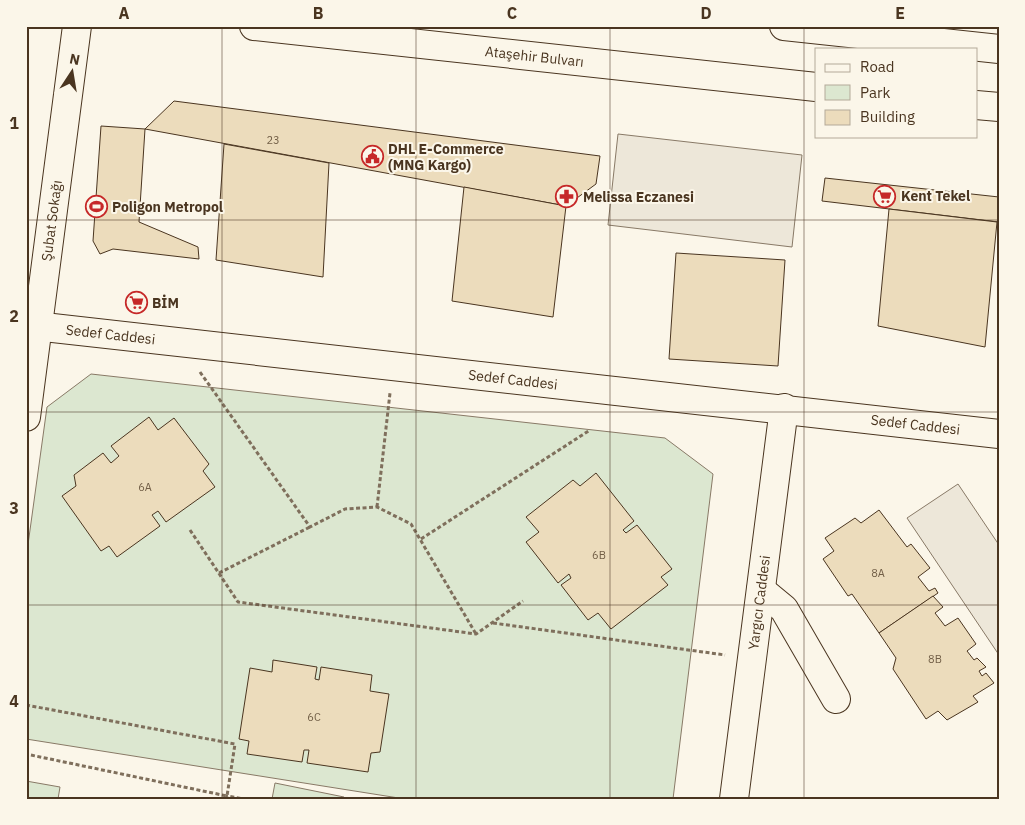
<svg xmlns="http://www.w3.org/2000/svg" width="1025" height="825" viewBox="0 0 1025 825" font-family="'IBM Plex Sans',sans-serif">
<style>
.green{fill:#dce7d0;stroke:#887966}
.parking{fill:#ede7d9;stroke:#887966}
.building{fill:#ecdcbc;stroke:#4a3520}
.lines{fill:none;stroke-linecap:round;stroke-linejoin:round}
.minor-casing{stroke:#4a3520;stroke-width:30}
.major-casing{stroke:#4a3520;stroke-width:30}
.path{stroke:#7f6f5c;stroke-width:3;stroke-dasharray:4 2.5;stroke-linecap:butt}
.minor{stroke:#fbf6e9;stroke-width:28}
.major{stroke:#fbf6e9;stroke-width:28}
.grid{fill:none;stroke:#4a3520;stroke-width:1;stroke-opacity:0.55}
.labels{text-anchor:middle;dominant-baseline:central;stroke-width:4;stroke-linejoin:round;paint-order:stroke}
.number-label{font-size:11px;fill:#725f47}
.street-label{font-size:14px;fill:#4a3520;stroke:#fbf6e9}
.poi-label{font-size:14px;font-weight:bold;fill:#4a3520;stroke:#fbf6e9;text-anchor:start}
.neatline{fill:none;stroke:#4a3520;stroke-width:2}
.grid-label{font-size:16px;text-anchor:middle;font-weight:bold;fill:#4a3520}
</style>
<rect width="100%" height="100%" fill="#fbf6e9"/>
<g class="green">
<polygon points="91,374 665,438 713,474 673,799 405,799 26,739 26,559 47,407"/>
<polygon points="26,781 60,787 58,799 26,799"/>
<polygon points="275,783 344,797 344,799 272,799"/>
</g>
<g class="parking">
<polygon points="618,134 802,155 792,247 608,225"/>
<polygon points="958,484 999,545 999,655 907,518"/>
</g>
<g class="building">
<polygon points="174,101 600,156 596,184 566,206 145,129"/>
<polygon points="101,126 145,129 139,222 198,247 199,259 113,249 100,254 93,241"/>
<polygon points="224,144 329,163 323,277 216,260"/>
<polygon points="825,178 999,197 999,222 822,201"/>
<polygon points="464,187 566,206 553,317 452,301"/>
<polygon points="889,209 997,222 985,347 878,326"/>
<polygon points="676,253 785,260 778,366 669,359"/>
<polygon points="149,417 158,430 174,418 209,464 203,471 215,487 166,522 158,511 152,515 160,526 117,557 109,546 101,551 62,496 76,486 74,475 103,453 111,463 119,456 111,446"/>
<polygon points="596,473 634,521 623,530 626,533 637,525 672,569 661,577 668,585 611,629 598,613 588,620 561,585 571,578 569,574 558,583 526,542 539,532 526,517 573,480 580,486"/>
<polygon points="879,510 907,547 911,544 930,568 918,577 929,591 935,588 938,593 879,633 852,594 848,596 823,559 834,551 825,538 855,518 861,523"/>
<polygon points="933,596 943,607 935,613 945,626 958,618 976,644 967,651 974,660 977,658 986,667 979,671 982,676 986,673 994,683 973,696 978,702 947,720 938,711 926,719 893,669 896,658 879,633"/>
<polygon points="273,660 317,667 315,679 319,680 321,667 372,675 370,691 389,694 380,752 371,753 368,772 307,763 309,750 304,750 302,762 247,754 249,741 239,739 250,668 272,672"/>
</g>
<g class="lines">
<defs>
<g id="minor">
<path id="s1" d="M26,325L999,434"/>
<path id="s2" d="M26,417L77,26"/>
<polyline points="761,590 784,609 836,699"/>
<path id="s3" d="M734,799L784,408"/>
</g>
<g id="major">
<path id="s4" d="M254,26L816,87"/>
<polyline points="784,26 999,49"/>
<polyline points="976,105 999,107"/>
</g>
</defs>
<use href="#minor" class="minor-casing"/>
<use href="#major" class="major-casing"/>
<g class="path">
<polyline points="200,372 310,527 345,509 377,507 411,524 476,634"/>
<polyline points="377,507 390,393"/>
<polyline points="190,530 238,602 476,634 523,601"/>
<polyline points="421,539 590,430"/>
<polyline points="219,573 310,527"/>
<polyline points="493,623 725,655"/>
<polyline points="26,705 235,744 227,796 26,754"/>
<polyline points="226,799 227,796 244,799"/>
</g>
<use href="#minor" class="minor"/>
<use href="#major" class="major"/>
</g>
<path class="grid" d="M222,26V799M416,26V799M610,26V799M804,26V799M26,220H999M26,412H999M26,605H999"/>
<defs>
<symbol id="civic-ring" viewBox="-11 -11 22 22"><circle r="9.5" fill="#fbf6e9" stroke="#c62828" stroke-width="1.5"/><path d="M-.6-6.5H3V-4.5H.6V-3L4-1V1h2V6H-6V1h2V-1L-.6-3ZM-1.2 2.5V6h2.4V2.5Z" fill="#c62828"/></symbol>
<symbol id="supermarket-ring" viewBox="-11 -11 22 22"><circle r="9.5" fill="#fbf6e9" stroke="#c62828" stroke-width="1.5"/><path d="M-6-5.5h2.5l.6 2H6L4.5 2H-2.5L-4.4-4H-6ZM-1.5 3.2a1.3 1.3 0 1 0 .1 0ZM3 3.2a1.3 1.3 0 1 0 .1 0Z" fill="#c62828"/></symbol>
<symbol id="pharmacy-ring" viewBox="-11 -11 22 22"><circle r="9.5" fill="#fbf6e9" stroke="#c62828" stroke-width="1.5"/><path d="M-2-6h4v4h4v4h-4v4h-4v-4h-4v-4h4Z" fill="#c62828"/></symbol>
<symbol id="stadium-ring" viewBox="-11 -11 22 22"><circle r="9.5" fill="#fbf6e9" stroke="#c62828" stroke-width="1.5"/><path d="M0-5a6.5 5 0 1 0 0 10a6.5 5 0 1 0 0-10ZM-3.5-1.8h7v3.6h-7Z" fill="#c62828"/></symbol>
</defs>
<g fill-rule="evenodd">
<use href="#civic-ring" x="360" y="144" width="25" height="25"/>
<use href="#supermarket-ring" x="872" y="184" width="25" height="25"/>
<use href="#pharmacy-ring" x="554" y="184" width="25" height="25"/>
<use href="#stadium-ring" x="84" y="194" width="25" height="25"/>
<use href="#supermarket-ring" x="124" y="290" width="25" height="25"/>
</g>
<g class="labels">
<g class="number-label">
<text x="273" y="140">23</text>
<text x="145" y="487">6A</text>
<text x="599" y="555">6B</text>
<text x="878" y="573">8A</text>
<text x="935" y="659">8B</text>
<text x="314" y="717">6C</text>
</g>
<g class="street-label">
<text stroke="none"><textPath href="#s4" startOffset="282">Ataşehir Bulvarı</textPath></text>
<text stroke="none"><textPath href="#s2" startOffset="198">Şubat Sokağı</textPath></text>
<text stroke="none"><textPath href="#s1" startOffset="85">Sedef Caddesi</textPath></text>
<text stroke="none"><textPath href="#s1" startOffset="490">Sedef Caddesi</textPath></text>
<text stroke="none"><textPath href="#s1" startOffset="895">Sedef Caddesi</textPath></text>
<text stroke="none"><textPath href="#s3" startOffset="198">Yargıcı Caddesi</textPath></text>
</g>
<g class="poi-label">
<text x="388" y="149">DHL E-Commerce<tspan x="388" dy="16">(MNG Kargo)</tspan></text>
<text x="901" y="196">Kent Tekel</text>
<text x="583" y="197">Melissa Eczanesi</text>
<text x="112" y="207">Poligon Metropol</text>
<text x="152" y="303">BİM</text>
</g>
</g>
<rect width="1025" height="825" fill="none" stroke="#fbf6e9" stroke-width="55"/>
<rect x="815" y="48" width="162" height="90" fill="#fbf6e9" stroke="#b4a999"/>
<rect x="825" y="64" width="25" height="8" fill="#fbf6e9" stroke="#b4a999"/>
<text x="860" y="72" font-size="15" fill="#4a3520">Road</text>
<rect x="825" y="85" width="25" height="15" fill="#dce7d0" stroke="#b4a999"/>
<text x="860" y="98" font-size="15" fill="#4a3520">Park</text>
<rect x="825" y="110" width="25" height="15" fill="#ecdcbc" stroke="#b4a999"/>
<text x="860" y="122" font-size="15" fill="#4a3520">Building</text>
<g transform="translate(72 72) rotate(12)" stroke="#fbf6e9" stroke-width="4" paint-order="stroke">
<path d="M0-4L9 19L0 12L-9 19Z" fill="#4a3520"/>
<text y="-8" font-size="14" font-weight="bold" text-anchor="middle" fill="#4a3520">N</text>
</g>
<rect x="28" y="28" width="970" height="770" class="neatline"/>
<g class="grid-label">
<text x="124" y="19">A</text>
<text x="318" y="19">B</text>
<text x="512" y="19">C</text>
<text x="706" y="19">D</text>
<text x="900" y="19">E</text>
<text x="14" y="129">1</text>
<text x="14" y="322">2</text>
<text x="14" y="514">3</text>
<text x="14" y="707">4</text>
</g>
</svg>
